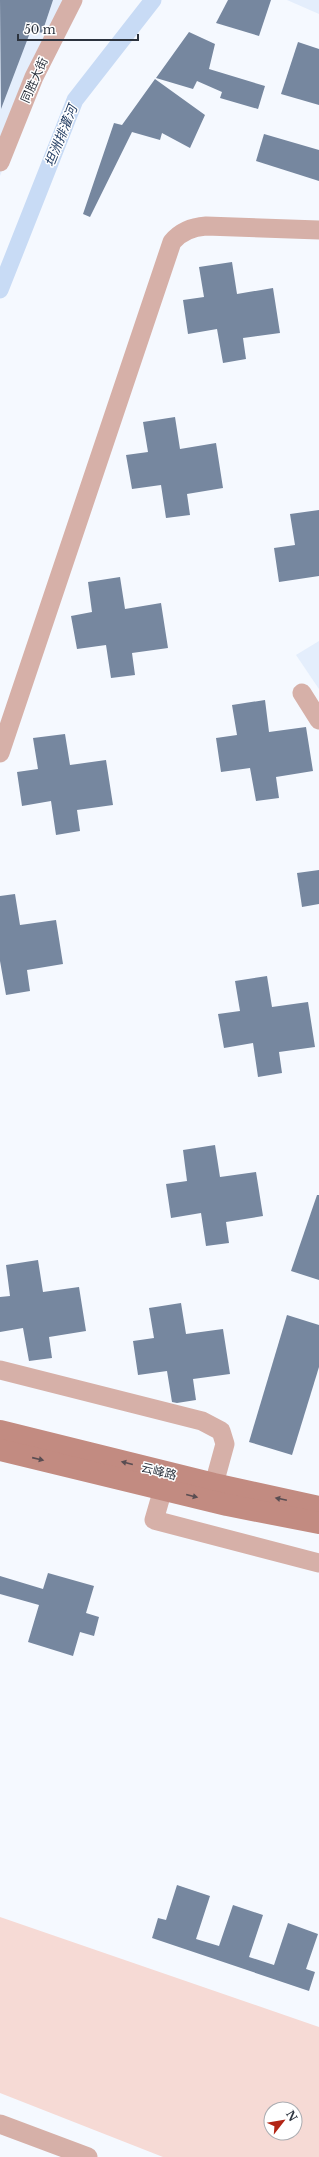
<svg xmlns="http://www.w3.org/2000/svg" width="319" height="2157" viewBox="0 0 319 2157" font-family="'Libre Baskerville','Noto Sans SC',serif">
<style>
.built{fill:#e4eefc}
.green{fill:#f6dad5;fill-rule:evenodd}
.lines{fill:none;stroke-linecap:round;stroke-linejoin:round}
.canal{stroke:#c8dbf5;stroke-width:17}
.building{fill:#76879f}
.street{stroke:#d6b0a8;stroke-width:19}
.secondary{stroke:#c28b81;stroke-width:22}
.oneway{fill:#594d52}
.labels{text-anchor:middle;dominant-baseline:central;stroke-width:3;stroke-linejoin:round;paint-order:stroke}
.street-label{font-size:12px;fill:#2c333e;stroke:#fff}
.water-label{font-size:13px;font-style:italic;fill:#284267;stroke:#fff}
</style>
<rect width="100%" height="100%" fill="#f5f9ff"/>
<g class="built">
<polygon points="0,0 68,0 0,176"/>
<polygon points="287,0 319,0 319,14"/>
<polygon points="319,641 319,689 296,655"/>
</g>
<path class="green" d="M0,1917L319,2027V2157H163L0,2093ZM271,2109H295V2133H271Z"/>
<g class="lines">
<polyline class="canal" points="0,290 75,100 153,0"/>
</g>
<g class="building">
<polygon points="0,0 53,0 42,33 31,30 1,109"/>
<polygon points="228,0 271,0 259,36 216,23"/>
<polygon points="189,32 215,44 209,69 265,86 258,109 220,98 222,92 197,81 193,89 156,78"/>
<polygon points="298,42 319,49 319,105 281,94"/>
<polygon points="155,79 205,115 190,148 162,133 160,140 132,132 90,217 83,214 114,123 122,125"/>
<polygon points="264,134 319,150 319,181 256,161"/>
<polygon points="232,262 237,294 273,288 280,333 243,338 246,359 223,363 217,329 188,334 183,300 204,297 199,267"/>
<polygon points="175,417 180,449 216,443 223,488 187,494 190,515 166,518 161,485 132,489 126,455 148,452 143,422"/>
<polygon points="319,510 319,576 279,582 274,548 295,545 290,514"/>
<polygon points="120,577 125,609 161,603 168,648 132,653 135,675 111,678 106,645 77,649 71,616 92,612 88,582"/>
<polygon points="265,700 269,732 306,727 313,771 276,777 279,798 256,801 250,768 221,772 216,738 237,735 232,705"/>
<polygon points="65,734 70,765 106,760 113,805 77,810 80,831 56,835 51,801 22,806 17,772 38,769 33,738"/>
<polygon points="319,870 319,904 302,907 297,873"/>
<polygon points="15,894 20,925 56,920 63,964 27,970 30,991 6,995 0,961 0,896"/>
<polygon points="267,976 272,1007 308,1002 315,1047 279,1052 282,1073 258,1077 253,1043 224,1048 218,1014 240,1011 235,981"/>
<polygon points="215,1145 220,1177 256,1172 263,1216 226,1222 229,1243 206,1246 201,1213 171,1218 166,1184 187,1181 183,1150"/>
<polygon points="317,1195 319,1195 319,1280 291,1271"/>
<polygon points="38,1260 43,1292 79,1287 86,1331 49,1337 52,1358 29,1361 23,1328 0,1332 0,1297 10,1296 6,1265"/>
<polygon points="181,1303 186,1334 223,1329 230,1374 193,1379 196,1400 177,1403 172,1402 167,1371 138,1375 133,1341 154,1338 149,1308"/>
<polygon points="287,1315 319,1325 319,1367 292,1455 249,1442"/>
<polygon points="48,1573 94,1586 86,1613 99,1617 94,1636 80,1632 73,1656 28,1642 39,1605 0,1594 0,1576 43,1589"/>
<polygon points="177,1885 210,1896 196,1939 219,1946 233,1905 263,1915 249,1957 274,1965 288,1923 318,1934 306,1969 315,1972 309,1991 152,1938 158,1918 166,1920"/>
</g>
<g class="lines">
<g class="street">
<polyline points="0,162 34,77 73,0"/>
<polyline points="302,693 319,720"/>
<path d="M0,753L172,242C181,231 192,227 206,226L319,230"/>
<polyline points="0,1370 202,1421 221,1431 225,1444 214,1484"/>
<polyline points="163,1489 154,1520 319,1563"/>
<polyline points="0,2124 88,2157"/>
</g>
<g class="secondary">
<polyline points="0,1431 214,1484 319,1507"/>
<polyline points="0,1450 227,1505 319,1523"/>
</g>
</g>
<defs><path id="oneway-solid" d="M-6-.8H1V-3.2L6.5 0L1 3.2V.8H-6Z"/></defs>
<g class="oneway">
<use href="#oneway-solid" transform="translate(38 1459) rotate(13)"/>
<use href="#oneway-solid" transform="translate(127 1463) rotate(-166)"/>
<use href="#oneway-solid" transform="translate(192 1496) rotate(14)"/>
<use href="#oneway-solid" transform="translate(281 1499) rotate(-168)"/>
</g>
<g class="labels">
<g class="street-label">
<text transform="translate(34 80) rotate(-66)">同胜大街</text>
<text transform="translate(159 1471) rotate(14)">云峰路</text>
</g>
<g class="water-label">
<text transform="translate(61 136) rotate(-68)">坦洲排灌河</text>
</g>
</g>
<g transform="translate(283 2121) rotate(59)"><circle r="19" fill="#ffffff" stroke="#abadb2"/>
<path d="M0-3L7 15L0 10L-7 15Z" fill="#b32515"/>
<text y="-6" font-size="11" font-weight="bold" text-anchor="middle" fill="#2c333e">N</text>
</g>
<path d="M18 34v6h120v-6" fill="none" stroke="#2c333e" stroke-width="2"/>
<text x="24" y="34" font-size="12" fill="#2c333e" stroke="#ffffff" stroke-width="3" paint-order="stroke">50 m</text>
</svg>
